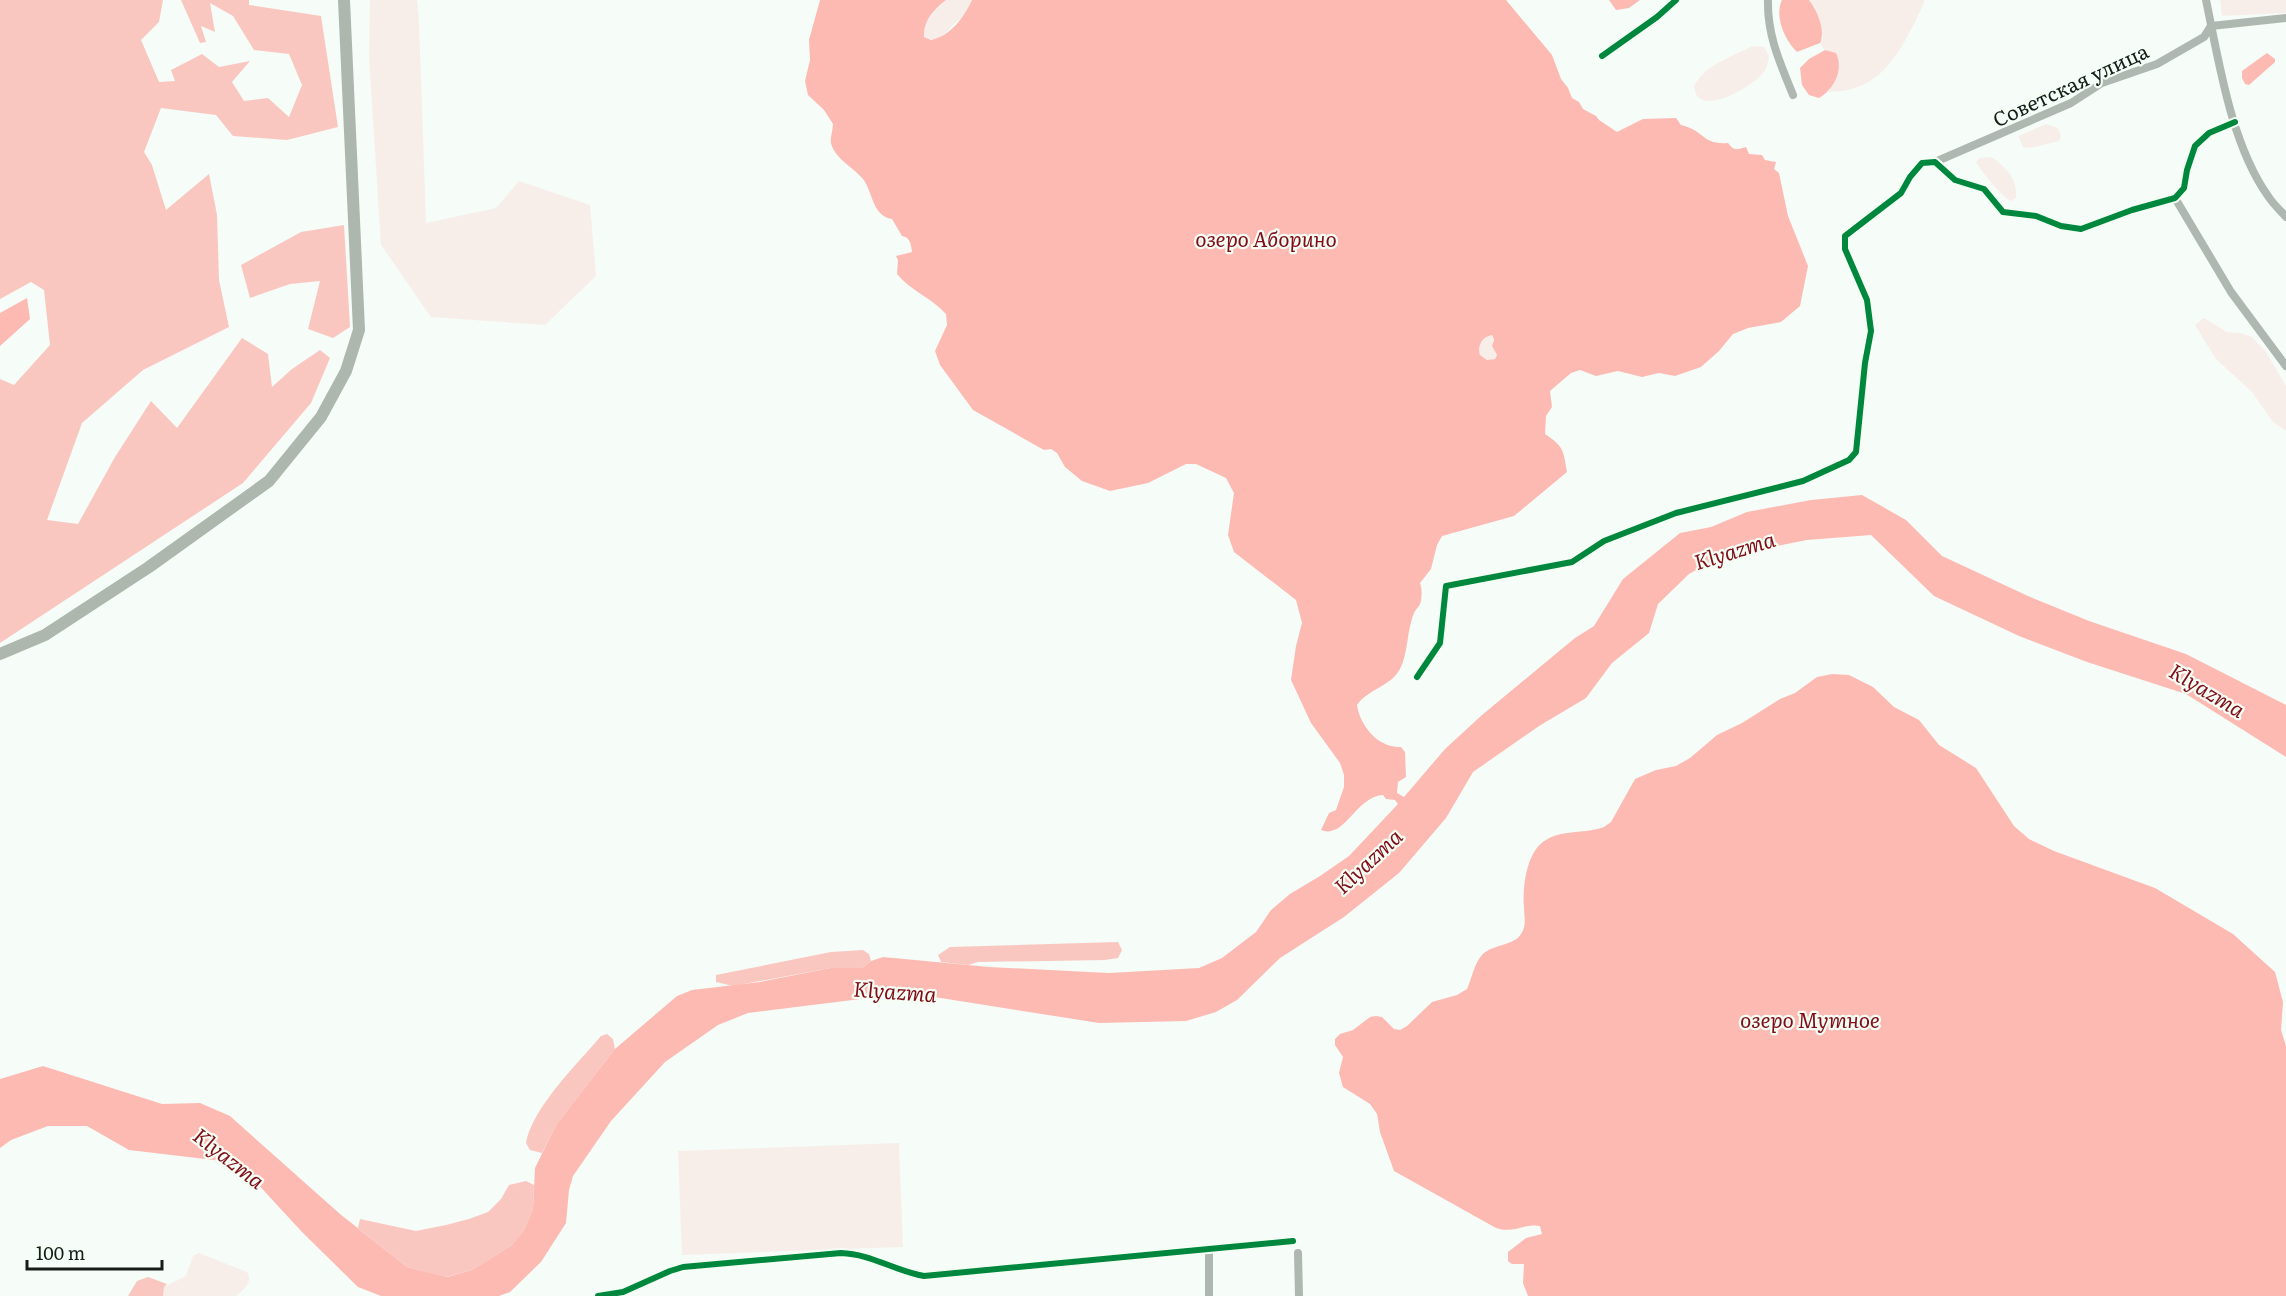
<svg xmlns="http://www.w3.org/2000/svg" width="2286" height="1296" viewBox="0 0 2286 1296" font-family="Literata,serif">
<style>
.green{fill:#f7eeea}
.forest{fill:#f9c7c0}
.water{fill:#fcbab3;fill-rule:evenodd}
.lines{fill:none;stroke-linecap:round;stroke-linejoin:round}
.street{stroke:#afb8b0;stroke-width:8}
.secondary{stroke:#adb7ae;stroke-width:12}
.cycleway-casing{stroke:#f4fef5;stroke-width:10}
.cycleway{stroke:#00873e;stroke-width:6}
.labels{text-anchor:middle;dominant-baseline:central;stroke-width:4.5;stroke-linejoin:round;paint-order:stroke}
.street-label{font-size:20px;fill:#161c17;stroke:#f4fef5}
.water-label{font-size:21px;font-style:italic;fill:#810d17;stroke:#f4fef5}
</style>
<rect width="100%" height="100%" fill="#f6fcf7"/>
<g class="green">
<polygon points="370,0 417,0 419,22 426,223 496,208 519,181 590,205 596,276 545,325 431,317 381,245 369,58"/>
<path d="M946,0H972C970,5 968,13 964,17C961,19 958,20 956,22C946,32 940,43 924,38C923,22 934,9 946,0Z"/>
<path d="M1809,0H1924V3C1908,36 1890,79 1852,89C1845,91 1836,91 1828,92L1835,80L1836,54L1825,50L1820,43L1823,37L1814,7Z"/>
<polygon points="2220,0 2286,0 2286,13 2222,16"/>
<path d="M1753,46L1764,47L1769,56C1768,61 1767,69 1763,73C1753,85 1711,112 1697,96C1695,93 1695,90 1694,87C1703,65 1734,56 1753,46Z"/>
<polygon points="2046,124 2058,128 2061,136 2059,141 2030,148 2023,147 2018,136"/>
<path d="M1991,157C2007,168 2017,178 2016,198L2011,201C2004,199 1979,169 1976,162L1980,158Z"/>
<polygon points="2204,318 2227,332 2240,333 2252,337 2266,352 2286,386 2286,431 2273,422 2252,392 2216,359 2195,325"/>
<path d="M1492,335L1494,349L1497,355L1496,358L1487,361L1480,355C1477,346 1483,337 1492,335Z"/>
<polygon points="899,1143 903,1247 682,1255 678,1151"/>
<path d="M199,1253L247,1272C253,1283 244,1289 236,1296H163L164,1287L186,1276L193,1256Z"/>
</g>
<g class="forest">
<polygon points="0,0 163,0 159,22 141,40 159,82 175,81 171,70 202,54 219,67 250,61 232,82 244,101 268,98 289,117 302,85 289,54 254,50 233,16 210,3 215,32 201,26 206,42 200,43 181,0 249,0 249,5 321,16 338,127 287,140 233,136 216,115 161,108 144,152 152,165 166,210 209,174 217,215 219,280 229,327 143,370 82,423 47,520 78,524 115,457 151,401 177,428 242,338 268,354 272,387 292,369 320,350 330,358 311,403 243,483 0,643 0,379 14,385 50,345 44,290 31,282 0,299"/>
<polygon points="344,225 350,327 333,338 308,329 320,281 290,284 250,298 241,265 301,232"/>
<polygon points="1118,942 1122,950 1118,958 1105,960 978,962 968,965 941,962 938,955 950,947"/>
<polygon points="863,950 869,954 871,961 863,968 831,968 733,986 716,982 716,975 831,952"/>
<path d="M607,1034L613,1039L615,1049L556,1125L542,1153L530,1150L526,1143C532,1108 578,1063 601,1036Z"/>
<polygon points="526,1181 534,1185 533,1209 524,1230 511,1246 472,1270 446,1277 407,1267 358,1228 360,1219 416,1231 446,1225 469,1219 488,1212 501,1199 509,1185"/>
<polygon points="148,1277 167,1284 164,1287 163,1296 128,1296 137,1281"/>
</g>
<g class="water">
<path d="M820,0H946C934,9 923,21 924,37L931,40C951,36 964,17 972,0H1506L1552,55L1561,79L1568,88L1572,98L1579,102L1583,109L1596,116L1599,120L1617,132L1643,119L1676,118L1681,125C1704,130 1702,145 1728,143C1735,152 1737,149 1746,147L1749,154L1762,155L1765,160L1776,162L1774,169L1779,173L1788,216L1808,266L1800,306L1781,322L1748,328L1733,334L1719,351L1701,367L1675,376L1659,373L1642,377L1618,371L1596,376L1580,370L1571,373L1550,391L1552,407L1546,416L1545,434C1564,447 1563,449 1567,472L1514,516L1442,536L1437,545L1431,569L1420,583C1422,589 1422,594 1421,601C1420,606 1416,609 1414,613C1407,629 1408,654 1400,669C1390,687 1368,689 1357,705C1360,726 1378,748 1401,747L1405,752L1406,777L1398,782L1397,793L1404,797L1445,749L1482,715L1575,638L1594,626L1623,579L1680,533L1711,527L1747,512L1811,500L1862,495L1906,520L1942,556L2028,596L2089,621L2186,654L2286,705V757L2186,694L2087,662L2019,636L1934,596L1871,535L1807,540L1718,558L1689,574L1658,604L1649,633L1612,663L1586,698L1539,726L1473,772L1446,818L1399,873L1344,917L1280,958L1237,1000L1216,1012L1186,1021L1099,1023L909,993L748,1013L718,1025L665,1062L611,1121L573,1176L569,1190L566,1223L541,1262L510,1292L499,1296H381L358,1287L302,1232L254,1180L222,1161L129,1150L87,1126H48L11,1140L0,1148V1079L43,1066L162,1104L200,1103L230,1116L340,1214L407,1267L447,1277L472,1270L511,1246L524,1230L533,1209L535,1168L556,1125L615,1049L677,996L692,990L760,982L831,968H863L871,961L883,957L989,967L1109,973L1199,968L1222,958L1256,932L1271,910L1290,894L1320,876L1349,856L1398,804L1395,800L1386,799L1383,795C1360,796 1348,828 1331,831C1328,832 1324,831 1321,830L1329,813L1336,810L1344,787V775L1340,763L1311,723L1291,680L1296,646L1302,623L1296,600L1234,552L1228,535L1234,493L1226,478L1196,464H1186L1148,483L1110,491L1082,481L1065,467L1057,453L1051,449L1044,450L973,410L940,365L935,351L947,325L946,314C932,298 911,291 897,274L898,260L896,256L912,252C911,244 910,237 902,236L892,219C872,216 873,192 863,179C853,167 835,159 831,143C830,138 833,130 833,124L824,110L808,95L805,81L810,60L809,40ZM1492,335L1494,340L1492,346L1497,355L1495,359L1487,360L1480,355C1477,346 1482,337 1492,335Z"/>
<polygon points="1609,0 1640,0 1629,8 1616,10"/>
<path d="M1782,0H1809C1817,10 1826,31 1820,43L1797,52C1785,40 1774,17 1782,0Z"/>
<path d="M1825,50L1836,53C1844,70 1834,89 1819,98L1809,95L1802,85L1800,68L1809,59Z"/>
<polygon points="2267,53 2275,59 2275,62 2249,85 2245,84 2242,78 2242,71"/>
<polygon points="27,298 30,319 0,346 0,313"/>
<path d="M1832,674L1849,675L1873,687L1894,707L1919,720L1939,745L1976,768L2014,826L2029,839L2054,851L2155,888L2233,934L2275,972L2283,1002L2281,1030L2286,1046V1296H1528L1523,1283L1524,1264H1512L1508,1261V1252L1526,1238L1542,1234L1540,1226C1524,1223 1514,1234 1496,1228L1394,1171L1380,1132L1377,1114L1370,1104L1343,1087L1339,1073L1343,1057L1335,1045V1039L1340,1034L1353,1030L1370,1017L1376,1016L1382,1017L1394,1029L1400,1030L1407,1026L1432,1002L1457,995L1467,989C1472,978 1474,964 1482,955C1492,944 1514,946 1521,934C1527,925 1524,917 1524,907C1522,887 1527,850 1546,840C1564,829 1586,834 1604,827L1611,822L1635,779L1656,770L1676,766L1690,758L1717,735L1742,723L1780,699L1795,693L1817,677Z"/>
</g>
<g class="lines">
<g class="street">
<path d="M1768,0C1767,35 1780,63 1793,95"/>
<path d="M2206,0C2219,62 2231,144 2268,196C2273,204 2280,210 2286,217"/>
<polyline points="1602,56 1657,17 1676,0"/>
<polyline points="1935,162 2071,103 2102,83 2157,64 2204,37 2211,26 2286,18"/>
<polyline points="2175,198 2231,292 2286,366"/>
<polyline points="1417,677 1440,643 1446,586 1572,562 1604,541 1676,513 1803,481 1849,460 1856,452 1865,363 1871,331 1867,300 1845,249 1845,236 1901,193 1910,177 1922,163 1935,162 1955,180 1984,189 2003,212 2036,216 2061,226 2081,229 2132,210 2175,198 2184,188 2187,170 2195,146 2209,133 2235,122"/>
<polyline points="1209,1248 1209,1296"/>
<polyline points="1298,1253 1299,1296"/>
<path d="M598,1296L623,1292L670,1271L683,1267L841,1253C871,1254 895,1271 924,1276L1293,1241"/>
</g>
<polyline class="secondary" points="0,654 45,635 149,567 269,481 321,417 346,371 359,330 344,0"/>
<defs>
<g id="cycleway">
<polyline points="1602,56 1657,17 1676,0"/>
<polyline points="1417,677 1440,643 1446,586 1572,562 1604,541 1676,513 1803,481 1849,460 1856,452 1865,363 1871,331 1867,300 1845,249 1845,236 1901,193 1910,177 1922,163 1935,162 1955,180 1984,189 2003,212 2036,216 2061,226 2081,229 2132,210 2175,198 2184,188 2187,170 2195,146 2209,133 2235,122"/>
<path d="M598,1296L623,1292L670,1271L683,1267L841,1253C871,1254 895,1271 924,1276L1293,1241"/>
</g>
</defs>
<use href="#cycleway" class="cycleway-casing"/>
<use href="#cycleway" class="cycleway"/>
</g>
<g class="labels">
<g class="street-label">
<text transform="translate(2070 84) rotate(-25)">Советская улица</text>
</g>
<g class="water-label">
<text x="1266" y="237">озеро Аборино</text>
<text transform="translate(1734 549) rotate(-17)">Klyazma</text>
<text transform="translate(2208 689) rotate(31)">Klyazma</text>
<text transform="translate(1367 860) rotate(-43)">Klyazma</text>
<text transform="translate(895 990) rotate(4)">Klyazma</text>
<text x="1810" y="1018">озеро Мутное</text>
<text transform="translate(230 1157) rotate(38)">Klyazma</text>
</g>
</g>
<path d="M27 1260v9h135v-9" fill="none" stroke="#161c17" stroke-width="3"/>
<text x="36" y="1260" font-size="18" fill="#161c17" stroke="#f4fef5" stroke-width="4.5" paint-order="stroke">100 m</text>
</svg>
